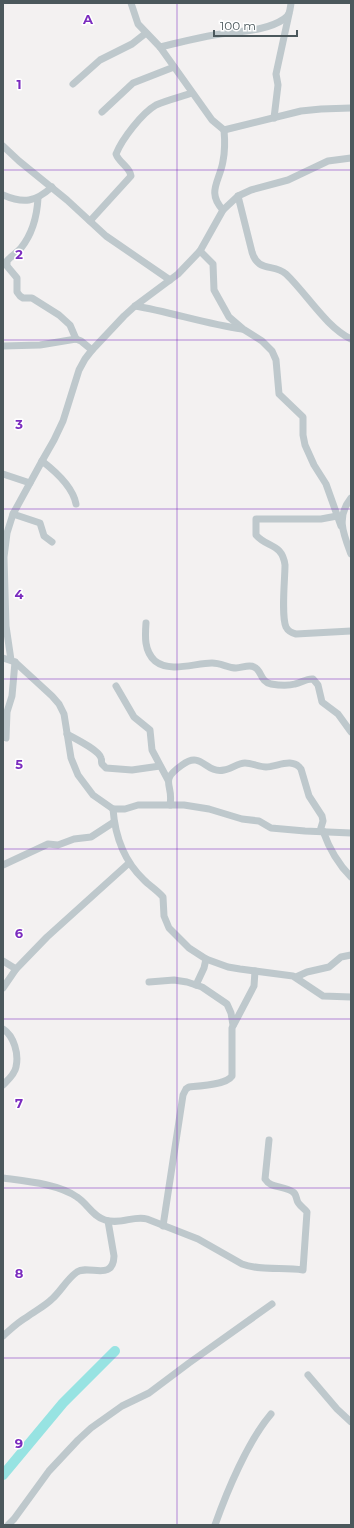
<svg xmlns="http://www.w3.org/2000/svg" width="354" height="1528" viewBox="0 0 354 1528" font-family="Montserrat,sans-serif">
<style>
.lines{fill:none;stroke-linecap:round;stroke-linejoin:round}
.river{stroke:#97e3e2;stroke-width:10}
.minor{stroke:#bec8cc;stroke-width:7}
.grid{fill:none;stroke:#7b2cbf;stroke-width:1;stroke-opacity:0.55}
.grid-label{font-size:13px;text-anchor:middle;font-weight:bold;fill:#7b2cbf;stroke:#fff;stroke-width:3;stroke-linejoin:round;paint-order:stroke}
</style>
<rect width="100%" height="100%" fill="#f3f1f1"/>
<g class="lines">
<polyline class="river" points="3,1475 63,1403 115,1351"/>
<g class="minor">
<polyline points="131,3 138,24 160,47 212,120 224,130 301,111 321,109 351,108"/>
<path d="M160,47C178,43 196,38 214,35C236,31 265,32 284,19C290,15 290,10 291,3"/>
<polyline points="73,84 100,60 132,44 146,33"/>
<polyline points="102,112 133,83 174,67"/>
<polyline points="274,118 278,85 276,74 289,14"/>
<polyline points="3,146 19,161 67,200 106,236 170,280"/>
<path d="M3,195C24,204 35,202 52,187"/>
<path d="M238,196L252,252C258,273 274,263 286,274C307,294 326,327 351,339"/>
<path d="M38,198C37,217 33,233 21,248C17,253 11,256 7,261V266L17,278V292L20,296L23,298H32L59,315L70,325L76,339"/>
<path d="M223,210C206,192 220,181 223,161C225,151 225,141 224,130"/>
<path d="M90,221L131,176C130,167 119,163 116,154C122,139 142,113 156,105C167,100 180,97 192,93"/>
<polyline points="200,251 213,264 214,290 229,317 243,329 262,341 272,351 276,360 279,394 303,417 303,435 305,445 314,465 326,484 341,526"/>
<path d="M135,306C171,312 206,324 242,329"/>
<polyline points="3,346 40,345 76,339 81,341 92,350"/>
<path d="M42,461C55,471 73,487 76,504"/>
<polyline points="3,474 30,483"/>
<path d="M351,498C336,517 343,533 351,554"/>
<polyline points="13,514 40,523 44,536 52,542"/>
<path d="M337,516L321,519H256V535C267,548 282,543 285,565C285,579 281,615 286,627C288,631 292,633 296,634L351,631"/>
<path d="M146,623C145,636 144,651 155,661C170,673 195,663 212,663C221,663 228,668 236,668C242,668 249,664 254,667C262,670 260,682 271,684C277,685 288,686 295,684C301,683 307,678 313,679L318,685L322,702L338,714L351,732"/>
<polyline points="3,658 15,662 52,696 59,704 64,714 71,758 78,775 93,795 113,809 125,809 138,805 184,805 209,809 242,819 259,821 271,828 305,831 351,833"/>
<polyline points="11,660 6,626 4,557 7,533 13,514 42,461 54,440 63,421 79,370 85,359 92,350 124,316 135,306 178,274 200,251 223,210 238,196 251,190 288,180 328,161 351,158"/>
<polyline points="116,686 134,717 150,730 152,750 168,780"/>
<path d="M67,734C74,738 99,750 101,758C102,760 101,762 102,764L106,768L132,770L160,766"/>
<polyline points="6,738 7,712 12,696 15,662"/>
<path d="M170,805C174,783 158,782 182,765C202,750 205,774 224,770C231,769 238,763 245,763C252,763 259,767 266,767C277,767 292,757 301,769L309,796L322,816L323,821L320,831"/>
<path d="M113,809C115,836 124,861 144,880C150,886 157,890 163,897L164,916L169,928L189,948L206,959L228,967L240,969L293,976L323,996L351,997"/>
<path d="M323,831C329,848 338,864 351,877"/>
<polyline points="3,865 48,844 58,845 74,839 91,837 114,822"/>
<polyline points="3,961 16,969"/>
<polyline points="296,977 307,972 329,967 341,957 351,955"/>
<polyline points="149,982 174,980 187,982 202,987 227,1004 231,1013 233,1025"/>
<polyline points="196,985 204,968 206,959"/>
<polyline points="3,988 16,969 47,937 129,863"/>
<path d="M3,1029C14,1036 19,1054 16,1067C15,1074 8,1080 3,1085"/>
<path d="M3,1178C25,1181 59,1184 77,1197C88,1204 92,1216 105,1220C121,1225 134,1215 147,1219L198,1239L242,1264C261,1271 283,1267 303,1270L307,1212C304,1208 298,1205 297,1200C296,1197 296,1194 293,1192C284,1185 271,1189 265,1179L269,1140"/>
<path d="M163,1226L183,1095L186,1089L189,1087C199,1086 226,1085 232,1076V1028L254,986L255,971"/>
<path d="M3,1336C11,1329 18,1322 27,1317C35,1311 45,1306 52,1299C61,1291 67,1279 77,1272C89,1264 113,1282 114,1256L108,1221"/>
<polyline points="308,1375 337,1409 351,1422"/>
<polyline points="8,1525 14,1519 49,1471 78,1440 91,1428 122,1406 149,1393 189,1363 272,1304"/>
<path d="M215,1525C227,1491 248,1441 271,1414"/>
</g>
</g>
<path class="grid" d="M177,3V1525M3,170H351M3,340H351M3,509H351M3,679H351M3,849H351M3,1019H351M3,1188H351M3,1358H351"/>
<g class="grid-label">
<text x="88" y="24">A</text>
<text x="19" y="89">1</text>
<text x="19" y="259">2</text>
<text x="19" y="429">3</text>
<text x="19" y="599">4</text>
<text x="19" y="769">5</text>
<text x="19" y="938">6</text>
<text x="19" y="1108">7</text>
<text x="19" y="1278">8</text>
<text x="19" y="1448">9</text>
</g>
<rect width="354" height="1528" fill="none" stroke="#4b585c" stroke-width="8"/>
<path d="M214 30v6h83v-6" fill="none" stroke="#4b585c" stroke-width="2"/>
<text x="220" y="30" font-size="12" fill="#4b585c" stroke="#ffffff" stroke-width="3" paint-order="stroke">100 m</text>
</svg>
